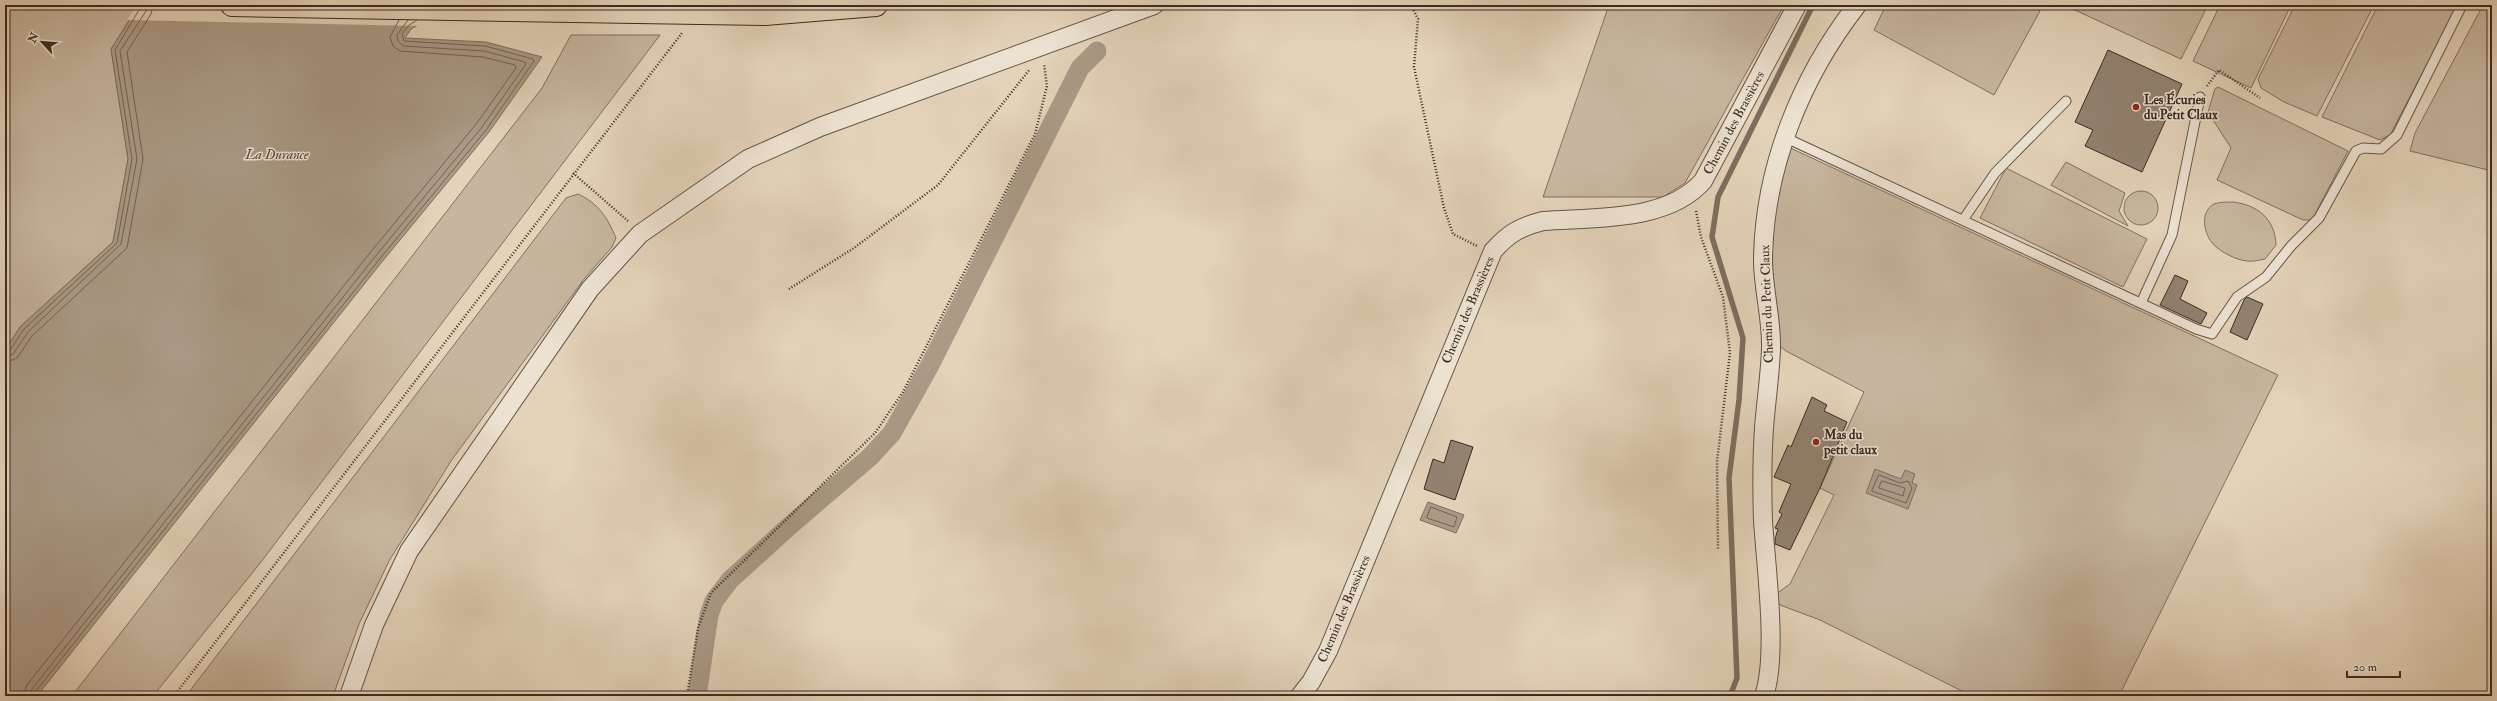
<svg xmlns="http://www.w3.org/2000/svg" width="2497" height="701" viewBox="0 0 2497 701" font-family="'IM FELL Double Pica',serif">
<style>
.green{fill:#c7b69f;stroke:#807060}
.water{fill:#aa9a86;stroke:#7d6e5e}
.pier{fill:#e4d3b9}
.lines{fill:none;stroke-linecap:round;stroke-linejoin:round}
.shore{stroke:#726254;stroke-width:1}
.stream{stroke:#7d6e5e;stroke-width:5.5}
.canal{stroke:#aa9a86;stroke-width:19}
.building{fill:#928271;stroke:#3a2b22}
.service-casing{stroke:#645548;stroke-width:11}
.minor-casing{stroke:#645548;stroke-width:20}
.trunk-casing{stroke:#3a2b22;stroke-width:24}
.path{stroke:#3a2b22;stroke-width:2.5;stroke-dasharray:1 2;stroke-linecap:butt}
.service{stroke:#ede2d2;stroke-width:9}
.minor{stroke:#ede2d2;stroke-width:18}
.trunk{stroke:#e4d3b9;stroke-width:22}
.trunk-bridge-casing{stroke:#3a2b22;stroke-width:24;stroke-linecap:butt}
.trunk-bridge{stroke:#e4d3b9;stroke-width:22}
.poi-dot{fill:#8f2418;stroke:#ede2d2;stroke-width:1.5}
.labels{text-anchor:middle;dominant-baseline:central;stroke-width:3;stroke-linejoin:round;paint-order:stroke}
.poi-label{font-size:13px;font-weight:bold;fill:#3a2b22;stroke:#ede2d2;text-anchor:start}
.street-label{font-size:13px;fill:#3a2b22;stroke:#ede2d2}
.water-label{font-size:14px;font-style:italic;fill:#56473b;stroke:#ede2d2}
</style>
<rect width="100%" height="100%" fill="#e4d3b9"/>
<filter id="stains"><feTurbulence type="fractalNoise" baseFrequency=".005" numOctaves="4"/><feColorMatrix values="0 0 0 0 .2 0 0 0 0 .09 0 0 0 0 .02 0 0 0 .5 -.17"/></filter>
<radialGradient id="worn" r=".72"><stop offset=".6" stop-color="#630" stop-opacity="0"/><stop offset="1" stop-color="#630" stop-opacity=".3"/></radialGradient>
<g class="green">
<polygon points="5,5 139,5 111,49 128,159 113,242 21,326 5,350"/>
<polygon points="1609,5 1784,5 1685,183 1663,197 1543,197"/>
<polygon points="1886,5 2028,5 2040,11 1994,95 1874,30"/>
<polygon points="2064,5 2208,5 2181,59"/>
<polygon points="2220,5 2291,5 2251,88 2193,61"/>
<polygon points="2295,5 2374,5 2317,116 2284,102 2261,88 2258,79"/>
<polygon points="2378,5 2458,5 2390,135 2380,140 2322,117"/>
<polygon points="2483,5 2492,5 2492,171 2410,151 2415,133"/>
<polygon points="571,35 660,35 261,562 153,696 72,696 542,88"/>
<polygon points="2218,87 2348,151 2312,220 2303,220 2217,180 2231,148 2208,112 2215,89"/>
<polygon points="1784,145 2278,375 2119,696 1972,696 1820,620 1780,605 1775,597 1780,591 1790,584 1834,495 1820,488 1864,392 1786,351 1777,344 1768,260"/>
<polygon points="2066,162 2125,193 2119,211 2128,226 2051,185"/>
<polygon points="2006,168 2147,239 2123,287 1980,218"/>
<circle cx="2141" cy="208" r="17"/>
<path d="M578,194C599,204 607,217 616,238L612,247L584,279L451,461L389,561L359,624L333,696H186L566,198Z"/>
<path d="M2233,202C2258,205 2275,219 2276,245L2265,259C2259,260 2253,262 2247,261C2236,260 2221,252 2214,245C2204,235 2199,212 2214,204C2219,202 2228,202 2233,202Z"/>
</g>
<g class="water">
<polygon points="139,5 425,21 411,29 405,38 486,42 542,57 489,132 381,263 37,696 5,696 5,350 21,326 113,242 128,159 111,49"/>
<polygon points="1875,469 1901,479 1905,470 1915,474 1912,483 1917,485 1908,509 1866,493"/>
<polygon points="1428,502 1464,515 1456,533 1420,520"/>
</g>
<polygon class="pier" points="137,5 433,5 427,22 419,26 127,20"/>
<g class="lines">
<g class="shore">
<polyline points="5,352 10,350 24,329 117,243 132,159 115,50 142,5"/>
<polyline points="5,357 13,354 28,332 121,244 137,159 120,51 146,11 147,5"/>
<polyline points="5,363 17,358 32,336 127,248 143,159 127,52 151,14 153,5"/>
<polygon points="1879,475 1900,483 1908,481 1912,488 1906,503 1872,491"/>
<polygon points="1882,481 1905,488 1903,496 1879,488"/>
<polygon points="1431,507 1457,517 1454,527 1427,518"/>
<polyline points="23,696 27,685 369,254 477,123 516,68 515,65 483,57 400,51 393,46 390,37 399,20"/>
<polyline points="29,696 32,689 374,258 482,127 526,64 525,62 484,51 403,46 398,41 397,35 408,20"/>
<polyline points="34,696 35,692 378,261 486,130 534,61 533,59 485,46 404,41 402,34 408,26 417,20"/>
</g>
<polyline class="stream" points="1730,696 1737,678 1729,478 1739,400 1743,338 1712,237 1718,197 1813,5"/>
<polyline class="canal" points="697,696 709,615 714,601 730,580 794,522 870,457 892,433 930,365 1080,68 1097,51"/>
</g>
<g class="building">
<polygon points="2108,50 2182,84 2142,172 2085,146 2093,130 2075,122"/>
<polygon points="2175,275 2188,281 2180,299 2207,313 2201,324 2160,305"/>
<polygon points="2247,297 2263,304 2247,340 2230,332 2244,300"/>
<polygon points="1812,397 1827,405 1824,411 1847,422 1820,488 1790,550 1775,544 1775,539 1778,529 1775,528 1782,514 1779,512 1791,484 1774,477 1788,445 1791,447"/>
<polygon points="1451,440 1473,447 1455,500 1424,489 1433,459 1444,463"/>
</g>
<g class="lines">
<defs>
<g id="service">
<polyline points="1784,137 2196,329 2212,334 2237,297 2266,277 2291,246 2319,218 2356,151 2363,148 2381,149 2397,135 2462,5"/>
<polyline points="1963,220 1995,173 2066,101"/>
<polyline points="2141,303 2172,235 2200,97"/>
</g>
<g id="minor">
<polyline points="349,696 374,625 409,551 590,289 640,234 748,159 820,127 1154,5"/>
<path d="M1300,696L1311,682L1328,651L1493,251C1509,233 1520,227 1543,221C1595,217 1667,222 1703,181L1797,5"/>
<path d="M1764,696C1778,655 1766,567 1763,521C1762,490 1762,458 1764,428C1766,402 1770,375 1771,349C1772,319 1763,289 1763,260C1764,168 1801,77 1857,5"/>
</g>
<g id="trunk">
<polyline points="232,5 509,10"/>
<polyline points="765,14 876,5"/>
</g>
</defs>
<use href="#service" class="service-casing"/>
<use href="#minor" class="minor-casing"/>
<use href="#trunk" class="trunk-casing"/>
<g class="path">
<polyline points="1411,5 1418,19 1414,67 1444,208 1453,234 1477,246"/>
<polyline points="2207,86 2219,70 2260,98"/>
<polyline points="573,173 628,221"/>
<polyline points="1696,211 1701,237 1723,297 1730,353 1717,462 1718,549"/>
<polyline points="789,289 854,248 938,185 1030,69"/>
<polyline points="174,696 682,33"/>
<polyline points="687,696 698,628 711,593 875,433 903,392 1035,134 1047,86 1044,64"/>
</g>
<use href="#service" class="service"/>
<use href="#minor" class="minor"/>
<use href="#trunk" class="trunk"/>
<defs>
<polyline id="trunk-bridge" points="509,10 765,14"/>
</defs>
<use href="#trunk-bridge" class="trunk-bridge-casing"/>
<use href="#trunk-bridge" class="trunk-bridge"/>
</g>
<g class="poi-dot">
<circle cx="2136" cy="107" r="4"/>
<circle cx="1816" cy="442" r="4"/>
</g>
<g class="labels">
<g class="poi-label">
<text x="2144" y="100">Les Écuries<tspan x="2144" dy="15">du Petit Claux</tspan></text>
<text x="1824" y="435">Mas du<tspan x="1824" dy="15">petit claux</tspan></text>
</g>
<g class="street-label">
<text transform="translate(1734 123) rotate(-62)">Chemin des Brassières</text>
<text transform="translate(1767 304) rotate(-92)">Chemin du Petit Claux</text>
<text transform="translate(1468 310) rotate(-67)">Chemin des Brassières</text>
<text transform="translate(1344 609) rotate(-67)">Chemin des Brassières</text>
</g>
<g class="water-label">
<text x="277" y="154">La Durance</text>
</g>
</g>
<rect width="2497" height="701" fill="none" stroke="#e4d3b9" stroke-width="20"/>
<rect x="6" y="6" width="2485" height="689" fill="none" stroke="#3a2b22" stroke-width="2"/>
<rect x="10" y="10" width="2477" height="681" fill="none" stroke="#3a2b22"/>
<g transform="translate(42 42) rotate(296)" stroke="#ede2d2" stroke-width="3" paint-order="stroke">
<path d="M0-3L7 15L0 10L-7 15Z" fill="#3a2b22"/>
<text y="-6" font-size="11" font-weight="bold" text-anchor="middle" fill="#3a2b22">N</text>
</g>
<path d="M2347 671v6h53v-6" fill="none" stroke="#3a2b22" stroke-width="2"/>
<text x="2353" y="671" font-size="12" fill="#3a2b22" stroke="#ede2d2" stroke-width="3" paint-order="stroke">20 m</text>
<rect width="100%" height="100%" filter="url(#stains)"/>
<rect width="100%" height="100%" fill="url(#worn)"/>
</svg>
